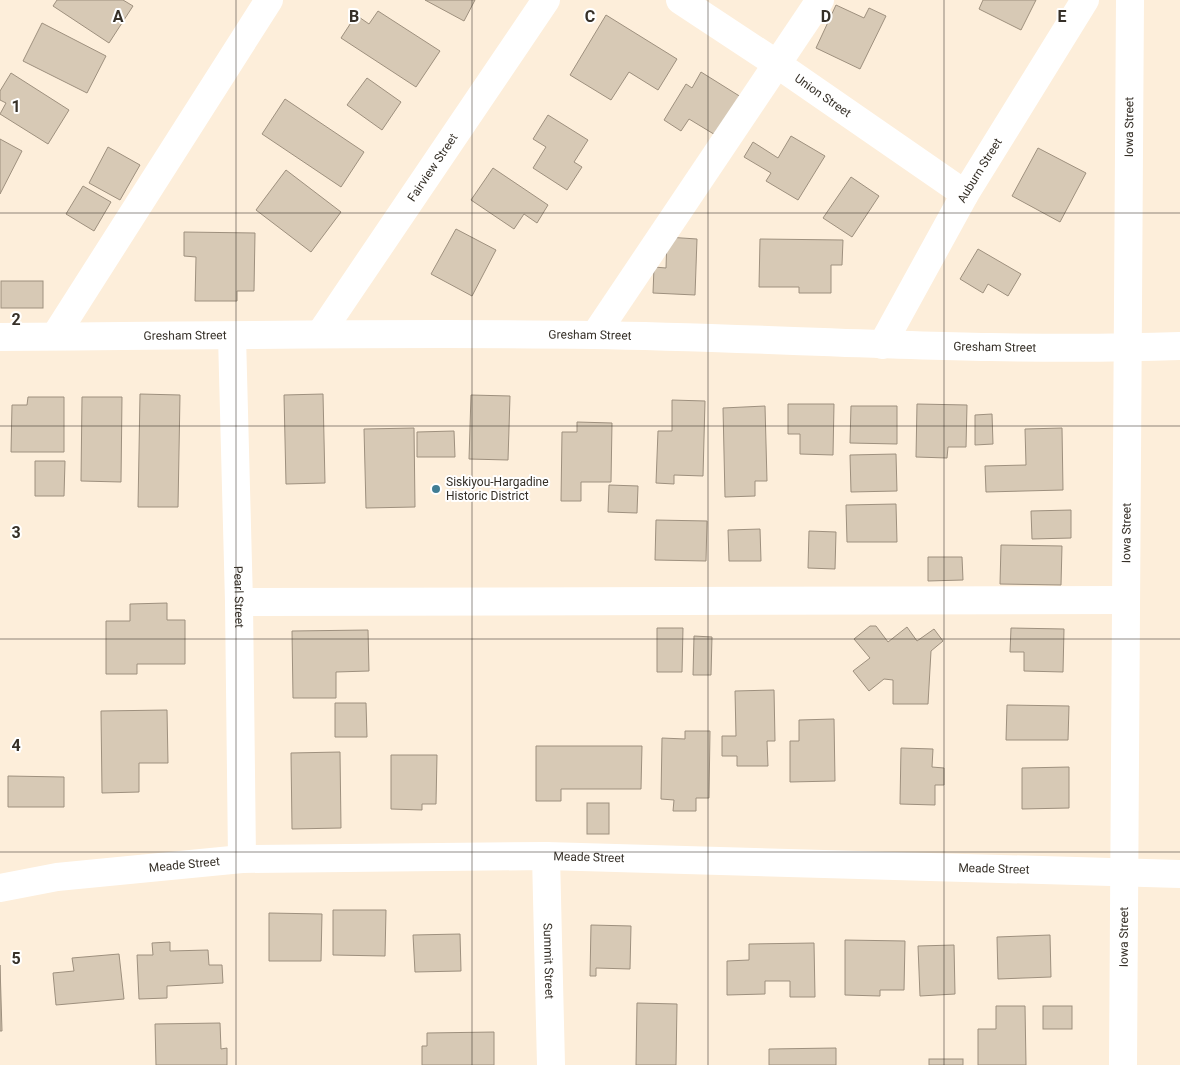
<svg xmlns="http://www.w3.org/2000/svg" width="1180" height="1065" viewBox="0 0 1180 1065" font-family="Roboto,sans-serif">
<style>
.building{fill:#d7c9b5;stroke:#9e907e}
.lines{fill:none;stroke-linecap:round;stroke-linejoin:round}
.minor{stroke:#fff;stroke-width:28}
.grid{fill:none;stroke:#363028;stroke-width:1;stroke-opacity:0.55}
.poi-dot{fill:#407d94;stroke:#fff;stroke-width:2}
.labels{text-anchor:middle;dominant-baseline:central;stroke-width:4;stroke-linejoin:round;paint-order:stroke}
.street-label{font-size:12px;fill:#363028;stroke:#fff}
.poi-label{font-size:12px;fill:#363028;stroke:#fff;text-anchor:start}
.grid-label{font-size:16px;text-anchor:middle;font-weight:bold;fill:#363028;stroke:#fff;stroke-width:4;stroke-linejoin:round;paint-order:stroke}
</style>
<rect width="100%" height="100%" fill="#fdeeda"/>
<g class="building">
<polygon points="57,0 123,0 133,6 109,43 53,6"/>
<polygon points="425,0 475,0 464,21"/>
<polygon points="983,0 1036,0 1021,30 979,9"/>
<polygon points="836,5 864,18 869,8 886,16 860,69 816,48"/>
<polygon points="378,11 440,51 416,87 341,38 356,15 369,24"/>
<polygon points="606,15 677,59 658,90 629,72 611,100 570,75"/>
<polygon points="42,23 106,56 87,93 23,61"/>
<polygon points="701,72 741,97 717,136 689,119 681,131 664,120 686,84 692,88"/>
<polygon points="11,73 69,110 48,144 0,114 6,103 0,100 0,91"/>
<polygon points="367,78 401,102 382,130 347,105"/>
<polygon points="285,99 364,152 341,187 262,134"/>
<polygon points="548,115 588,140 574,162 582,167 567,190 533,168 546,147 533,139"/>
<polygon points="791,136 825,156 798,200 766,181 771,173 744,157 753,142 778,158"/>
<polygon points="0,139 22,151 0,194"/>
<polygon points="108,147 140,165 120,200 89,183"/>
<polygon points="1038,148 1086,173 1060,222 1012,196"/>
<polygon points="493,168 548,205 537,223 524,214 514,229 471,200"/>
<polygon points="286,170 341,212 311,252 256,210"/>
<polygon points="851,177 879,196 852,237 823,218"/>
<polygon points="83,186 111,202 94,231 66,214"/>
<polygon points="456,229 496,250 472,296 431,274"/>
<polygon points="184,232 255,233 254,291 237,291 237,301 195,301 196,257 184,256"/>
<polygon points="667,237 697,239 695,295 653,293 654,267 666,268"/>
<polygon points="760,239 843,240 842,265 831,265 831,293 799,293 799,287 759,287"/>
<polygon points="978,249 1021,274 1008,296 988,284 983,293 960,279"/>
<rect x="1" y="281" width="42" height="27"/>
<polygon points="140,394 180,395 178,507 138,507"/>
<polygon points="323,394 325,483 286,484 284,395"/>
<polygon points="471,395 510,396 508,460 469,459"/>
<polygon points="28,397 64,397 64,452 11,452 12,405 27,405"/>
<polygon points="82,397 122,397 121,482 81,481"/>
<polygon points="672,400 705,401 703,476 674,475 674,484 656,483 658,431 672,431"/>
<polygon points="788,404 834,404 833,455 800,454 800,434 788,434"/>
<polygon points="917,404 967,405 966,447 948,447 947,458 916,457"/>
<polygon points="765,406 767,481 755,481 755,496 725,497 723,408"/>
<polygon points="851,406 897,406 897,444 850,443"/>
<polygon points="992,414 993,444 975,445 975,415"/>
<polygon points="577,422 612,423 611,482 581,482 581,501 561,501 562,432 577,432"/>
<polygon points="414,428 415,507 366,508 364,429"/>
<polygon points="1062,428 1063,490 986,492 985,466 1026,465 1025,429"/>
<polygon points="454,431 455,457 417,457 417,432"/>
<polygon points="896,454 897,491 851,492 850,455"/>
<polygon points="35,461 65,461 64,496 35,496"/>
<polygon points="609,485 638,486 637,513 608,512"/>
<polygon points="896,504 897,542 847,542 846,505"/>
<polygon points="1071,510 1071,538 1032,539 1031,511"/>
<polygon points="656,520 707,521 706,561 655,560"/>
<polygon points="760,529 761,561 729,561 728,530"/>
<polygon points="809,531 836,532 835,569 808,568"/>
<polygon points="1001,545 1062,546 1061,585 1000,584"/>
<polygon points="928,557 962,557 963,580 928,581"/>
<polygon points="167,603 167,620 185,620 185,664 137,664 137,674 106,674 106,621 130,621 130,604"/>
<polygon points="870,626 876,626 888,642 907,627 917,641 934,629 943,641 931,651 928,704 893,704 893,680 884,679 869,691 853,671 870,658 854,639"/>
<polygon points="657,628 683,628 682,672 657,672"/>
<polygon points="1011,628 1064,629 1063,672 1024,671 1024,652 1010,652"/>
<polygon points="368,630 369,671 336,672 336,698 293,698 292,631"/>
<polygon points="694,636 712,637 711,675 693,675"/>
<polygon points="774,690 775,741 767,741 768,766 737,766 737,756 722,756 722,736 736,736 735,691"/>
<polygon points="335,703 366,703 367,737 335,737"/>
<polygon points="1007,705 1069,706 1068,740 1006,740"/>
<polygon points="167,710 168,763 139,763 139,792 102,793 101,711"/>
<polygon points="834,719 835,781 790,782 790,741 799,741 799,720"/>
<polygon points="685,731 710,731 709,798 696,798 696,811 673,811 674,800 661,799 662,738 685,739"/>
<polygon points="536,746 642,746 641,789 561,789 561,801 536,801"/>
<polygon points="901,748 933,749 932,767 944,768 944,785 935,785 935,805 900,804"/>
<polygon points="340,752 341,828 292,829 291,753"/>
<polygon points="391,755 437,755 436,804 422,804 422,810 391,809"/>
<polygon points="1069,767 1069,808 1022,809 1022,768"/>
<polygon points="8,776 64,777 64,807 8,807"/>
<rect x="587" y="803" width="22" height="31"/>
<polygon points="333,910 386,910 385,956 333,955"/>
<polygon points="269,913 322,914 321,961 269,961"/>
<polygon points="591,925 631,926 630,969 596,968 596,976 590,976"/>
<polygon points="460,934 461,971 415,972 413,935"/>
<polygon points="1050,935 1051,977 998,979 997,937"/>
<polygon points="845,940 905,941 904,990 880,990 880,996 845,995"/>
<polygon points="170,942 170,951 208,950 209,965 222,965 223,983 167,986 167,998 139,999 137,955 153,955 152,943"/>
<polygon points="814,943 815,997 790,997 790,981 765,981 765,994 727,995 727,961 749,960 749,944"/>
<polygon points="954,945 955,994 920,996 918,946"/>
<polygon points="119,954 124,999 56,1005 53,973 74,971 72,958"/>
<polygon points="0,965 2,1031 0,1031"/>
<polygon points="637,1003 677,1004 676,1065 636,1065"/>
<polygon points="996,1006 1025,1006 1026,1065 978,1065 978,1029 996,1029"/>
<rect x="1043" y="1006" width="29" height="23"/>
<polygon points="220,1023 221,1049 227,1048 227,1065 156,1065 155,1024"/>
<polygon points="494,1032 494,1065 422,1065 422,1046 427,1046 427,1033"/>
<polygon points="836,1048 836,1065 769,1065 769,1049"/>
<rect x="929" y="1059" width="34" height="6"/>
</g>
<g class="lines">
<g class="minor">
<path id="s1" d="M680,0L777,64L965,194"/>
<path id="s2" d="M320,334L546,0"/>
<polyline points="595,335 820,0"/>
<polyline points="55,336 269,0"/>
<path id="s3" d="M232,336L239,602L242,859"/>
<path id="s4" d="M0,337C198,336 395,332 593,335C789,338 984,353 1180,346"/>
<path id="s5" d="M882,345L965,194L1085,0"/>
<polyline points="239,602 1125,600"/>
<path id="s6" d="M546,856L551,1065"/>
<path id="s7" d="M0,888L57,877L242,859L546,856L1180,874"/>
<path id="s8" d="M1123,1065L1130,0"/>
</g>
</g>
<path class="grid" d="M236,0V1065M472,0V1065M708,0V1065M944,0V1065M0,213H1180M0,426H1180M0,639H1180M0,852H1180"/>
<circle class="poi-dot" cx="436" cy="489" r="5"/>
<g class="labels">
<g class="street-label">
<text stroke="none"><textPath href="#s1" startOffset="172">Union Street</textPath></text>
<text stroke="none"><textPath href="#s8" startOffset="938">Iowa Street</textPath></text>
<text stroke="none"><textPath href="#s2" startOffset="201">Fairview Street</textPath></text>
<text stroke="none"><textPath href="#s5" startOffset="200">Auburn Street</textPath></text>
<text stroke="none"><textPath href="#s4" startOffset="185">Gresham Street</textPath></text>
<text stroke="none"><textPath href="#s4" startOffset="590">Gresham Street</textPath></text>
<text stroke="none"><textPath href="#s4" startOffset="995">Gresham Street</textPath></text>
<text stroke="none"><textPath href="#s8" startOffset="532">Iowa Street</textPath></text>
<text stroke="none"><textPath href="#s3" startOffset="261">Pearl Street</textPath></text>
<text stroke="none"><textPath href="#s7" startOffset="591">Meade Street</textPath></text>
<text stroke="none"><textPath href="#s7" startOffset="186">Meade Street</textPath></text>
<text stroke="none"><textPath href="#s7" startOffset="996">Meade Street</textPath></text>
<text stroke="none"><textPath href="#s8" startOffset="128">Iowa Street</textPath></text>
<text stroke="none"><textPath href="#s6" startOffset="105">Summit Street</textPath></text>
</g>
<g class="poi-label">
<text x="446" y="482">Siskiyou-Hargadine<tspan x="446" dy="14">Historic District</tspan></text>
</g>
</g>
<g class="grid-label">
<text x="118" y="22">A</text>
<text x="354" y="22">B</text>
<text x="590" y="22">C</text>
<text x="826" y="22">D</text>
<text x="1062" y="22">E</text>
<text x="16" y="112">1</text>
<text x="16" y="325">2</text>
<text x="16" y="538">3</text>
<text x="16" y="751">4</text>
<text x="16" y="964">5</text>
</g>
</svg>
